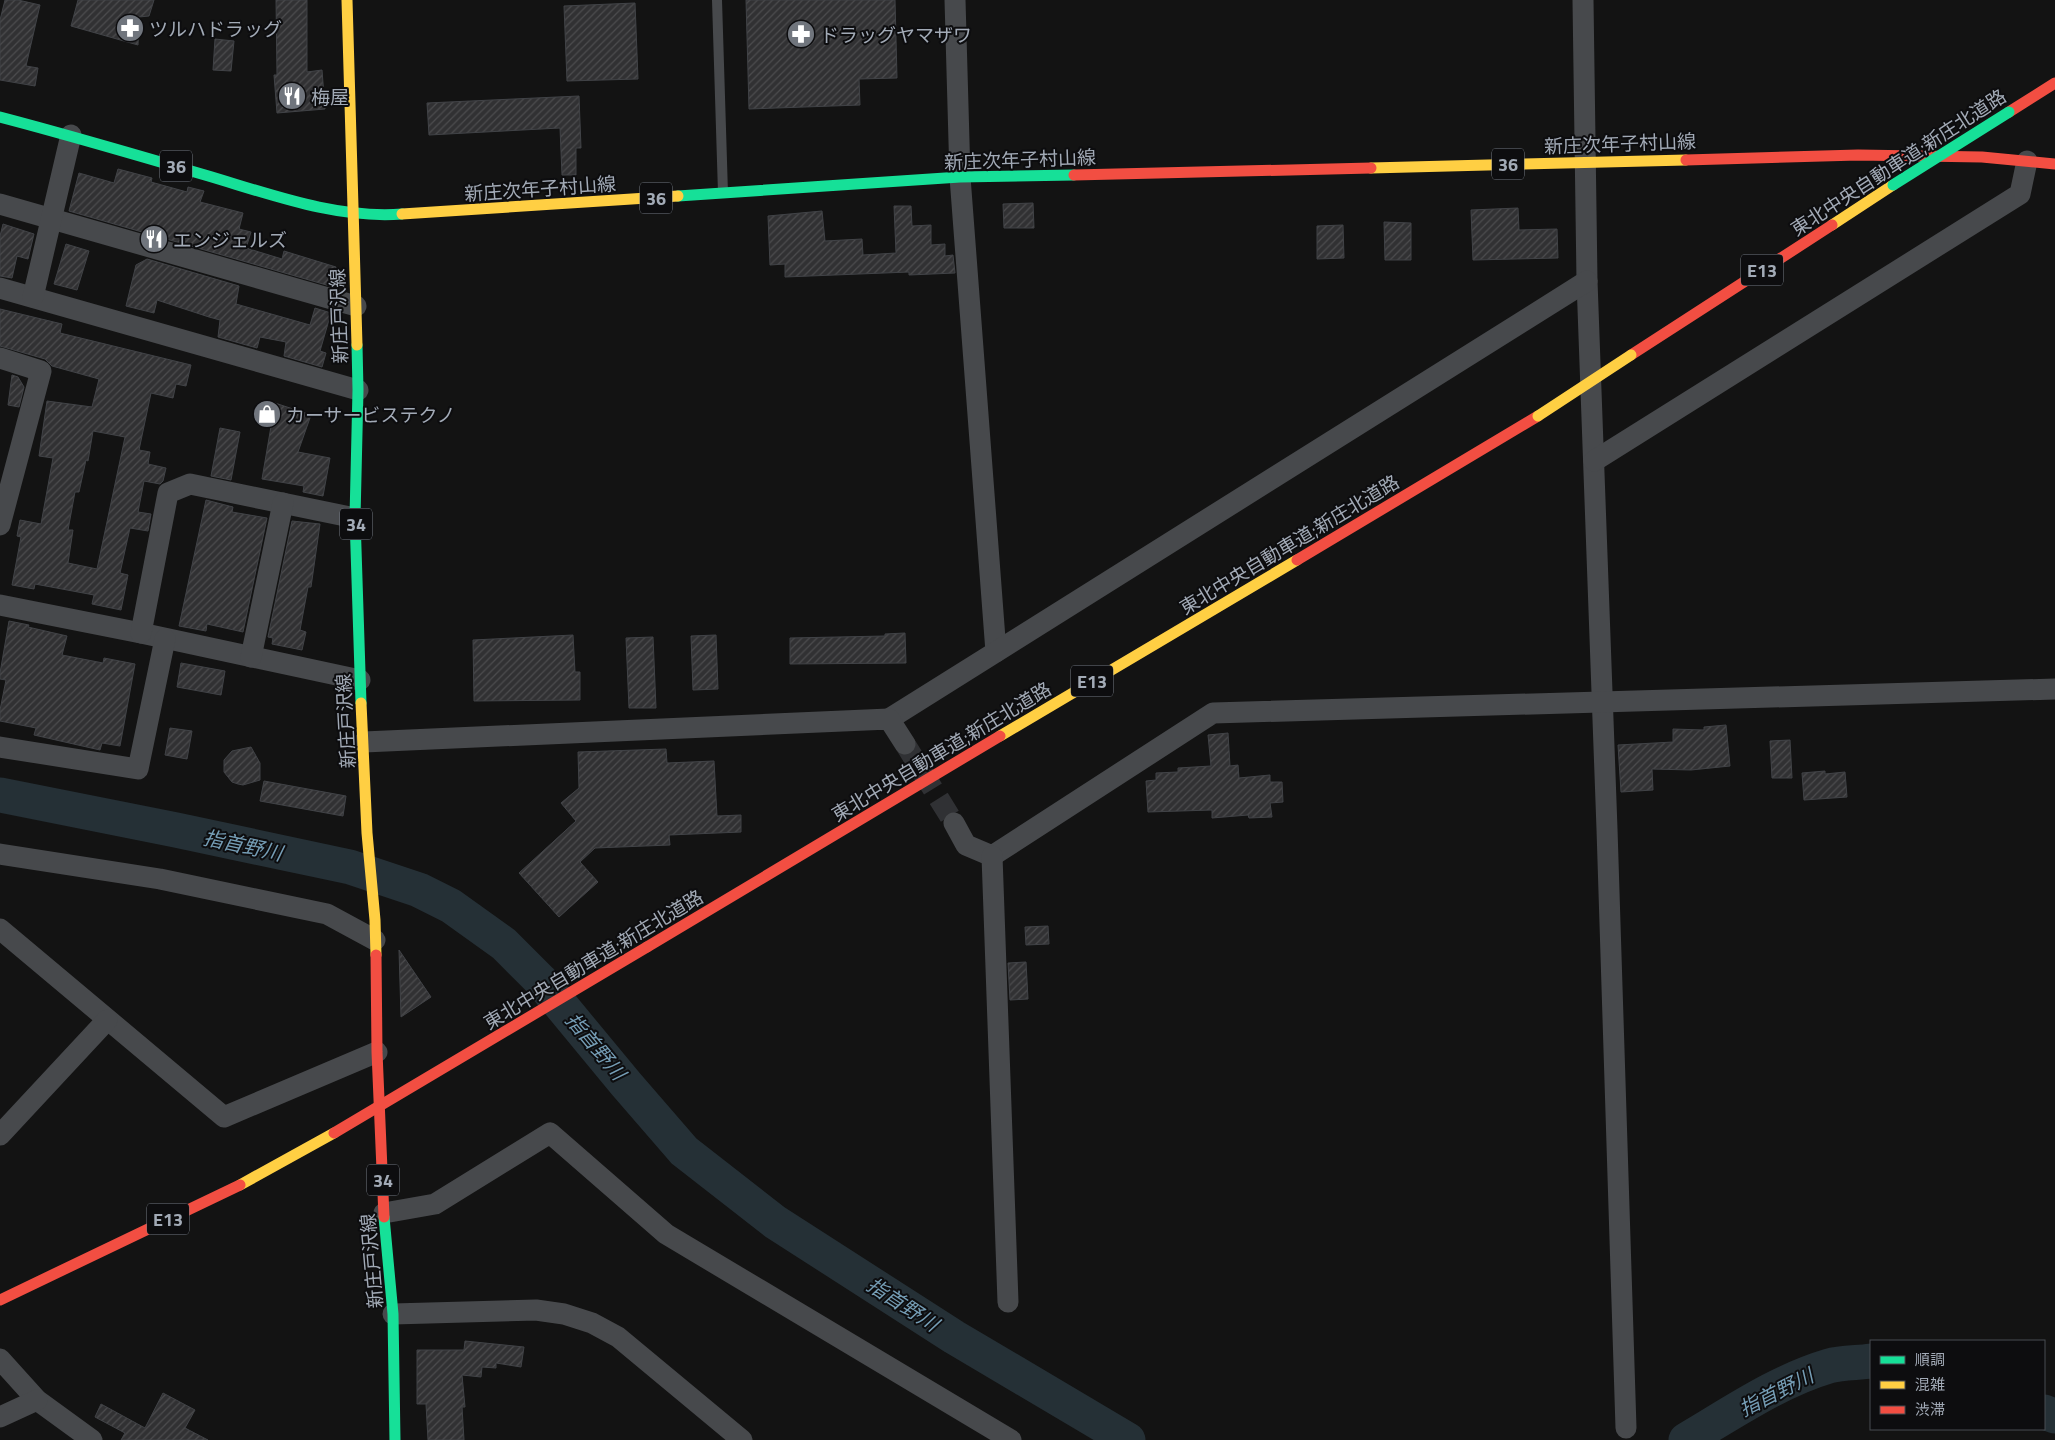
<svg xmlns="http://www.w3.org/2000/svg" width="2055" height="1440" viewBox="0 0 2055 1440" font-family="'Titillium Web','Noto Sans JP',sans-serif">
<style>
.lines{fill:none;stroke-linecap:round;stroke-linejoin:round}
.river{stroke:#253036;stroke-width:35}
.building{fill:url(#building-hatch);stroke:#414347;fill-rule:evenodd}
.street-tunnel{stroke:#303134;stroke-width:21;stroke-dasharray:21 11;stroke-linecap:butt}
.lane{stroke:#47494c;stroke-width:10}
.street{stroke:#47494c;stroke-width:21}
.fast{stroke:#16e098;stroke-width:11}
.slow{stroke:#ffcf43;stroke-width:11}
.jam{stroke:#f24e42;stroke-width:11}
.fast-bridge{stroke:#16e098;stroke-width:11}
.slow-bridge{stroke:#ffcf43;stroke-width:11}
.jam-bridge{stroke:#f24e42;stroke-width:11}
.labels{text-anchor:middle;dominant-baseline:central;stroke-width:4;stroke-linejoin:round;paint-order:stroke}
.shield{fill:#0d0d0f;stroke:#757b84;stroke-width:1}
.shield-label{font-size:18px;font-weight:bold;fill:#a2aab6}
.poi-label{font-size:19px;fill:#a2aab6;stroke:#0d0d0f;text-anchor:start}
.street-label{font-size:19px;fill:#a2aab6;stroke:#0d0d0f}
.water-label{font-size:20px;font-style:italic;fill:#759db5;stroke:#0d0d0f}
</style>
<defs>
<pattern id="building-hatch" width="6" height="6" patternUnits="userSpaceOnUse" patternTransform="scale(1.25)"><rect width="6" height="6" fill="#313133"/><path d="M-1 1l2-2M0 6l6-6M5 7l2-2" fill="none" stroke="#4c4c4e"/></pattern>
</defs>
<rect width="100%" height="100%" fill="#131313"/>
<g class="lines">
<g class="river">
<polyline points="0,795 176,830 350,867 419,890 451,906 504,944 540,980 626,1084 684,1151 775,1222 954,1337 1128,1440"/>
<polyline points="2044,1412 2055,1416"/>
<path d="M1686,1440C1732,1413 1778,1381 1829,1366C1842,1362 1858,1363 1871,1361"/>
</g>
</g>
<g class="building">
<polygon points="5,0 18,0 40,5 26,66 38,68 35,86 0,80 0,20"/>
<polygon points="78,0 154,0 149,16 139,17 138,45 71,26"/>
<polygon points="276,0 307,0 307,72 322,70 325,109 277,113 274,75 277,75"/>
<polygon points="746,0 895,0 897,78 859,79 860,105 749,109"/>
<polygon points="635,3 638,79 567,81 564,6"/>
<polygon points="215,39 234,41 231,71 213,70"/>
<polygon points="579,96 581,148 576,148 576,175 562,175 560,128 429,135 427,103"/>
<polygon points="118,169 152,178 151,182 187,192 188,187 204,191 200,202 243,213 239,229 251,232 246,248 282,259 284,251 336,267 330,286 69,211 79,173 114,183"/>
<polygon points="1033,203 1034,228 1004,228 1003,204"/>
<polygon points="894,206 911,206 912,226 931,225 931,245 945,244 945,256 953,255 955,273 909,275 909,272 785,277 785,264 770,265 768,216 822,211 825,241 862,239 863,255 896,253"/>
<polygon points="1518,208 1519,230 1557,229 1558,258 1473,260 1471,210"/>
<polygon points="1384,222 1411,223 1411,260 1385,260"/>
<polygon points="3,224 34,234 28,259 17,256 12,278 0,276 0,236"/>
<polygon points="1343,225 1344,258 1317,259 1317,226"/>
<polygon points="66,244 89,251 77,290 54,284"/>
<polygon points="147,259 239,286 236,304 310,325 315,308 331,313 320,351 326,353 322,367 284,356 286,342 260,337 257,348 218,337 220,320 209,317 157,300 154,313 126,306 136,265"/>
<path d="M0,309L62,324L60,333L191,365L186,386L176,384L173,398L151,393L139,450L150,452L148,464L166,468L163,481L160,484L144,481L138,512L151,514L148,531L130,528L120,573L128,575L121,610L92,604L94,595L35,584L34,589L12,585L21,537L17,536L20,520L41,524L53,458L39,456L47,401L92,407L99,379L52,366L45,359L0,346ZM93,431L125,437L97,569L68,563L73,530H68L75,492H79L86,460L88,461Z"/>
<polygon points="12,375 18,377 24,387 19,407 8,405"/>
<polygon points="275,403 311,415 298,452 330,458 323,496 303,492 304,486 262,479"/>
<polygon points="220,428 240,432 231,480 211,476"/>
<polygon points="206,500 233,507 232,512 267,518 243,632 207,624 206,631 179,626"/>
<polygon points="292,521 320,524 311,587 308,587 300,630 306,632 302,650 272,644 273,638 268,637"/>
<polygon points="9,621 29,625 28,627 67,636 62,655 103,663 104,658 135,664 120,746 102,743 100,750 34,735 36,728 0,721 0,710 6,680 0,679 0,673"/>
<polygon points="905,633 906,663 790,664 790,638 885,636 885,634"/>
<polygon points="573,635 575,672 580,672 580,700 474,701 473,640"/>
<polygon points="716,635 718,689 693,690 691,636"/>
<polygon points="653,637 656,708 629,708 626,638"/>
<polygon points="181,663 225,671 221,695 177,687"/>
<polygon points="1726,725 1730,766 1691,770 1652,769 1653,790 1621,792 1618,745 1673,742 1673,729 1704,730 1704,727"/>
<polygon points="170,728 192,731 187,759 165,755"/>
<polygon points="1228,733 1230,766 1238,765 1239,778 1270,775 1270,782 1282,782 1283,802 1270,803 1272,817 1249,818 1248,815 1212,818 1212,810 1148,812 1146,781 1156,780 1156,773 1178,772 1178,768 1211,766 1208,735"/>
<polygon points="1790,740 1792,778 1772,778 1770,741"/>
<polygon points="251,747 260,763 260,780 243,785 238,784 232,782 224,772 224,760 232,751"/>
<polygon points="666,749 667,763 714,761 717,816 741,815 741,832 669,835 670,845 595,848 580,862 598,882 559,917 519,873 576,821 561,803 579,788 578,752"/>
<polygon points="1825,771 1825,774 1845,772 1847,797 1804,800 1802,773"/>
<polygon points="264,781 346,796 343,816 260,801"/>
<polygon points="1048,926 1049,944 1026,945 1025,927"/>
<polygon points="399,950 431,997 401,1017"/>
<polygon points="1026,962 1028,999 1010,1000 1008,963"/>
<polygon points="465,1341 524,1347 521,1367 496,1363 496,1368 482,1367 481,1377 462,1375 465,1407 462,1407 464,1440 428,1440 426,1404 417,1404 417,1350 464,1350"/>
<polygon points="163,1393 195,1410 185,1428 208,1440 121,1440 125,1433 95,1417 101,1404 145,1428"/>
</g>
<g class="lines">
<polyline class="street-tunnel" points="905,744 954,823"/>
<polyline class="lane" points="717,0 723,193"/>
<g class="street">
<polyline points="955,0 960,177 996,652"/>
<polyline points="1583,0 1587,281 1607,829 1626,1428"/>
<polyline points="0,204 356,306"/>
<polyline points="0,288 358,390"/>
<polyline points="33,297 71,135"/>
<polyline points="0,358 41,371 0,525"/>
<polyline points="1594,461 2020,194 2027,161"/>
<polyline points="0,605 141,633 360,680"/>
<polyline points="141,633 168,493 190,484 355,518"/>
<polyline points="251,657 283,503"/>
<polyline points="889,719 1587,281"/>
<polyline points="364,742 889,719 905,744"/>
<polyline points="0,747 138,769 165,639"/>
<polyline points="954,823 966,845 992,856 1213,713 2055,689"/>
<polyline points="0,854 160,879 327,914 375,940"/>
<polyline points="992,856 1008,1302"/>
<polyline points="0,929 224,1117 377,1052"/>
<polyline points="0,1135 107,1020"/>
<polyline points="384,1213 435,1204 550,1133 666,1234 1011,1440"/>
<polyline points="393,1314 536,1310 564,1314 592,1323 618,1337 742,1440"/>
<polyline points="0,1359 37,1400 92,1440"/>
<polyline points="0,1417 37,1400"/>
</g>
<g class="fast">
<path d="M0,117C69,135 137,155 205,175C270,194 335,219 402,214"/>
<polyline points="678,196 960,177 1074,175"/>
<polyline points="357,345 358,390 355,518 361,703"/>
<polyline points="384,1217 393,1314 395,1440"/>
</g>
<g class="slow">
<polyline points="347,0 357,345"/>
<polyline points="1371,168 1686,160"/>
<polyline points="402,214 678,196"/>
<polyline points="1832,225 1893,185"/>
<polyline points="361,703 367,833 375,920 376,955"/>
<polyline points="1000,736 1297,560"/>
<polyline points="240,1185 334,1133"/>
</g>
<g class="jam">
<polyline points="2009,112 2055,83"/>
<polyline points="1686,160 1858,155 1982,157 2055,164"/>
<polyline points="1074,175 1371,168"/>
<polyline points="1631,355 1832,225"/>
<polyline points="1297,560 1538,416"/>
<polyline points="647,947 1000,736"/>
<polyline points="376,955 377,1052 384,1217"/>
<polyline points="0,1300 240,1185"/>
</g>
<polyline class="fast-bridge" points="1893,185 2009,112"/>
<polyline class="slow-bridge" points="1538,416 1631,355"/>
<polyline class="jam-bridge" points="334,1133 647,947"/>
</g>
<defs>
<symbol id="pharmacy-disc" viewBox="-11 -11 22 22"><circle r="9.5" fill="#70757d" stroke="#0d0d0f"/><path d="M-2-6h4v4h4v4h-4v4h-4v-4h-4v-4h4Z" fill="#fff"/></symbol>
<symbol id="restaurant-disc" viewBox="-11 -11 22 22"><circle r="9.5" fill="#70757d" stroke="#0d0d0f"/><path d="M-5-6h1v4h1v-4h1v4h1v-4h1v5L-1.5 .5V6h-2V.5L-5-1ZM5-6V6H3V1.5H1.5Q1.5-4 5-6Z" fill="#fff"/></symbol>
<symbol id="shop-disc" viewBox="-11 -11 22 22"><circle r="9.5" fill="#70757d" stroke="#0d0d0f"/><path d="M-5-2.5h2.3a2.7 3.5 0 0 1 5.4 0H5L5.5 6h-11ZM-1.5-2.5h3a1.5 2.3 0 0 0-3 0Z" fill="#fff"/></symbol>
</defs>
<g fill-rule="evenodd">
<use href="#pharmacy-disc" x="114" y="12" width="32" height="32"/>
<use href="#pharmacy-disc" x="785" y="18" width="32" height="32"/>
<use href="#restaurant-disc" x="276" y="80" width="32" height="32"/>
<use href="#restaurant-disc" x="138" y="223" width="32" height="32"/>
<use href="#shop-disc" x="251" y="398" width="32" height="32"/>
</g>
<g class="labels">
<g class="shield">
<rect x="1492" y="148.5" width="32" height="31" rx="4"/>
<rect x="160" y="150.5" width="32" height="31" rx="4"/>
<rect x="640" y="182.5" width="32" height="31" rx="4"/>
<rect x="1741" y="254.5" width="42" height="31" rx="4"/>
<rect x="340" y="508.5" width="32" height="31" rx="4"/>
<rect x="1071" y="665.5" width="42" height="31" rx="4"/>
<rect x="367" y="1164.5" width="32" height="31" rx="4"/>
<rect x="147" y="1203.5" width="42" height="31" rx="4"/>
</g>
<g class="shield-label">
<text x="1508" y="164">36</text>
<text x="176" y="166">36</text>
<text x="656" y="198">36</text>
<text x="1762" y="270">E13</text>
<text x="356" y="524">34</text>
<text x="1092" y="681">E13</text>
<text x="383" y="1180">34</text>
<text x="168" y="1219">E13</text>
</g>
<g class="poi-label">
<text x="149" y="28">ツルハドラッグ</text>
<text x="820" y="34">ドラッグヤマザワ</text>
<text x="311" y="96">梅屋</text>
<text x="173" y="239">エンジェルズ</text>
<text x="286" y="414">カーサービステクノ</text>
</g>
<g class="street-label">
<text transform="translate(1620 143) rotate(-2)">新庄次年子村山線</text>
<text transform="translate(1020 159) rotate(-2)">新庄次年子村山線</text>
<text transform="translate(1898 162) rotate(-33)">東北中央自動車道;新庄北道路</text>
<text transform="translate(540 188) rotate(-4)">新庄次年子村山線</text>
<text transform="translate(338 316) rotate(-92)">新庄戸沢線</text>
<text transform="translate(1289 544) rotate(-31)">東北中央自動車道;新庄北道路</text>
<text transform="translate(345 721) rotate(-93)">新庄戸沢線</text>
<text transform="translate(941 751) rotate(-31)">東北中央自動車道;新庄北道路</text>
<text transform="translate(593 959) rotate(-31)">東北中央自動車道;新庄北道路</text>
<text transform="translate(371 1261) rotate(-95)">新庄戸沢線</text>
</g>
<g class="water-label">
<text transform="translate(243 845) rotate(12)">指首野川</text>
<text transform="translate(596 1046) rotate(50)">指首野川</text>
<text transform="translate(903 1304) rotate(33)">指首野川</text>
<text transform="translate(1776 1392) rotate(-27)">指首野川</text>
</g>
</g>
<rect x="1870" y="1340" width="175" height="90" fill="#0d0d0f" stroke="#494c52"/>
<rect x="1880" y="1356" width="25" height="8" fill="#16e098" stroke="#494c52"/>
<text x="1915" y="1365" font-size="15" fill="#a2aab6">順調</text>
<rect x="1880" y="1381" width="25" height="8" fill="#ffcf43" stroke="#494c52"/>
<text x="1915" y="1390" font-size="15" fill="#a2aab6">混雑</text>
<rect x="1880" y="1406" width="25" height="8" fill="#f24e42" stroke="#494c52"/>
<text x="1915" y="1415" font-size="15" fill="#a2aab6">渋滞</text>
</svg>
